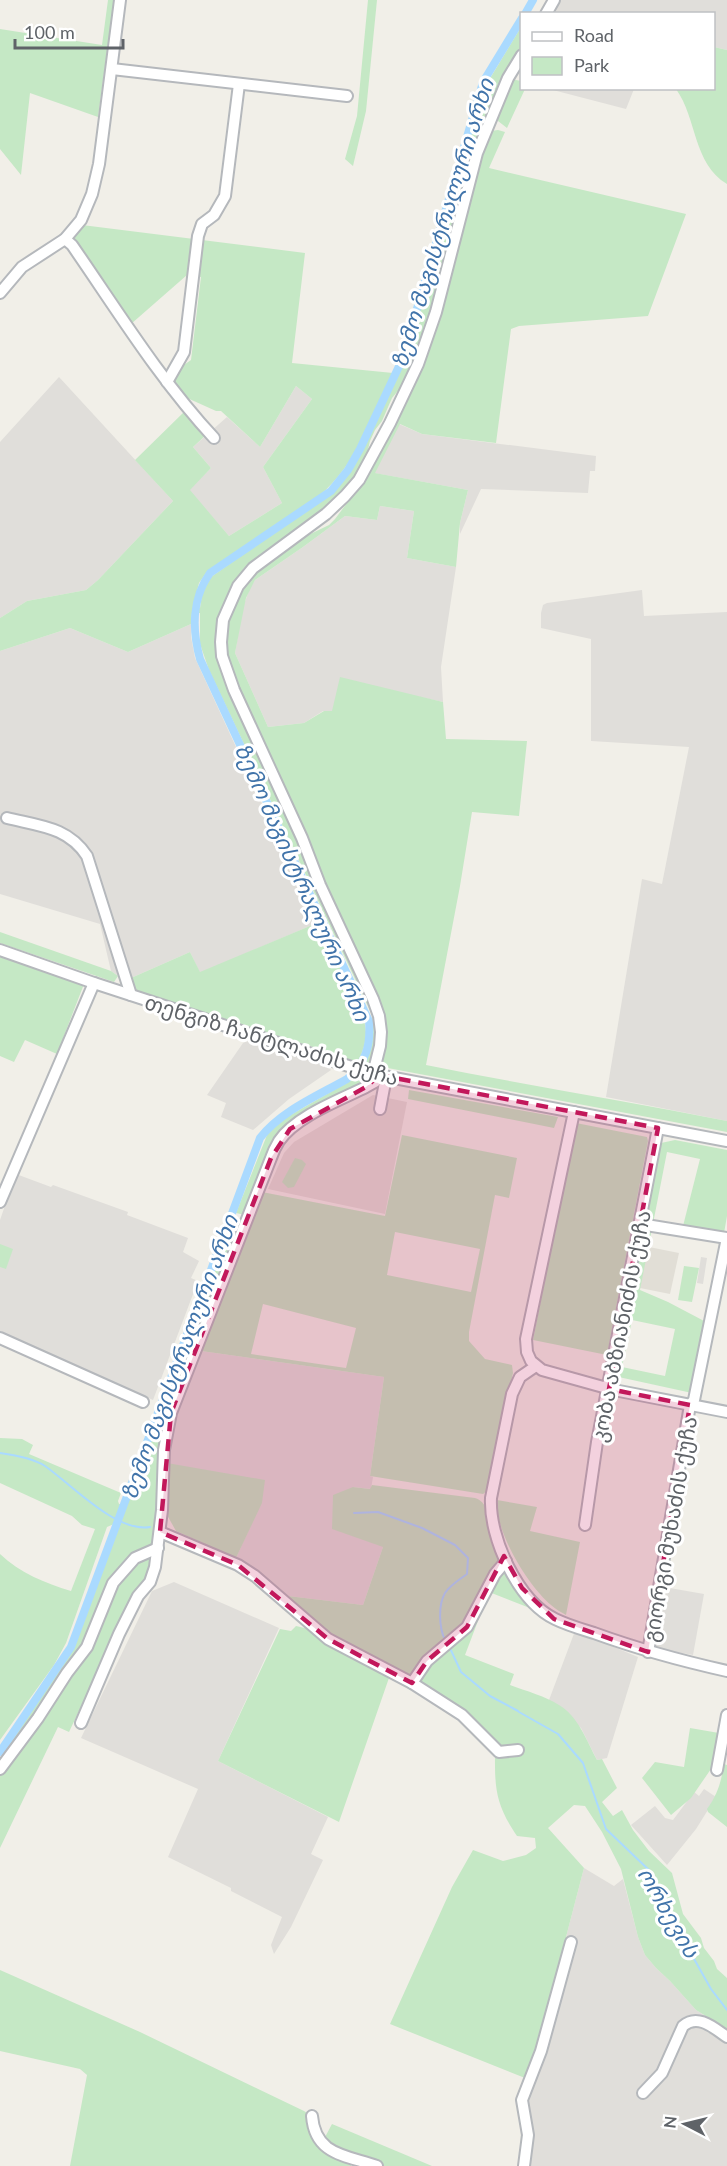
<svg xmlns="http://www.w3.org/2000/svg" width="727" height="2166" viewBox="0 0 727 2166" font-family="Lato,'Noto Sans Georgian',sans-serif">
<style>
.industrial{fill:#e0deda}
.education{fill:#e1ded6}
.green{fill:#c5e8c5;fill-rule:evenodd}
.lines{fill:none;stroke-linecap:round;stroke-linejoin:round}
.stream{stroke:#aadaff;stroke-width:2}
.canal{stroke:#aadaff;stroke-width:8}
.minor-casing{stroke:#b5b8bc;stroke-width:14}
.minor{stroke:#fff;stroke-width:10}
.marked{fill:#c2185b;fill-opacity:0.2;stroke:#c2185b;stroke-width:4.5;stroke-dasharray:12 8;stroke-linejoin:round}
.labels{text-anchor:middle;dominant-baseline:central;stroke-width:6;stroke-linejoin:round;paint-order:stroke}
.street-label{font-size:21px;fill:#5f6368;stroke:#fff}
.water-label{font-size:22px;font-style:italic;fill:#4174aa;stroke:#fff}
</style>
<rect width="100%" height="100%" fill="#f1efe8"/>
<g class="industrial">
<polygon points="554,0 727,0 727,50 714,47 714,14 546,14"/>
<polygon points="549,89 634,88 634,89 626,109"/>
<polygon points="59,377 173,501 98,580 86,590 27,601 0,618 0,442"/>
<polygon points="296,386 312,399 263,467 282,503 229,536 189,490 211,468 193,447 227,417 260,447"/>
<polygon points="399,424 422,434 596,456 595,471 590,471 588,493 481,489 460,534 460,523 468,490 374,473"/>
<polygon points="380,506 414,511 407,558 456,567 441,667 443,702 411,695 332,711 323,711 304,723 268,727 235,653 243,607 250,588 255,580 303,547 345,516 377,520"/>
<polygon points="642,590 644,616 727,612 727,1121 606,1097 642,879 662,884 689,747 591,741 591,639 541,628 541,613 543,605 547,603"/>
<polygon points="191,624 191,637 195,658 317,923 200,973 190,952 131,978 118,976 111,971 100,924 0,894 0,651 70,628 128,652"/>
<polygon points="250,1040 326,1065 331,1070 289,1099 253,1130 221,1117 226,1103 207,1095 243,1043"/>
<polygon points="16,1174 51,1187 53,1185 128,1212 127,1215 188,1238 183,1252 199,1261 191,1278 198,1281 153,1400 0,1333 0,1220"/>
<polygon points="701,1257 707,1258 703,1284 697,1283"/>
<polygon points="201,1351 384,1377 370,1476 373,1477 371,1489 353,1487 383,1547 363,1605 288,1596 236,1558 261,1503 167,1463 171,1429 176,1410"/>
<polygon points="174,1582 279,1628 218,1761 328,1817 311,1854 323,1860 291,1927 274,1954 271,1945 282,1917 231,1891 231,1888 168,1857 198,1789 81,1738 152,1591"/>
<polygon points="664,1587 704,1594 693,1655 654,1648"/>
<polygon points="575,1631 638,1657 607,1758 597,1760 581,1728 549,1700"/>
<polygon points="704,1789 716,1797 696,1829 667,1865 631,1825 655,1806 665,1818 673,1820 694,1792 699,1796"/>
<polygon points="584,1868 614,1886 623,1879 638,1937 645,1955 656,1968 670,1981 696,2010 717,2023 714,2032 727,2041 727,2166 527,2166 528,2097 575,1939 566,1937"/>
</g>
<g class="education">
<polygon points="373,1095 407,1102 385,1214 268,1189 284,1153 294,1142"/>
<polygon points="644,1246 679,1253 670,1294 635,1287"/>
</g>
<g class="green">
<polygon points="108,0 114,0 98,117 30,93 21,175 0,149 0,29 102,45"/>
<polygon points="368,0 377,0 366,111 353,166 345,159 357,116"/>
<path d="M521,27V47L506,75L466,173L460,190V209L428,321L410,370L402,386L392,398L382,421L375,430L370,441L367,454L358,474L343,493L302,528L244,568L219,618L232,695L237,710L277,789L297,843L301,850L342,948L364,987L374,1014L376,1033L371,1064L364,1066C372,1048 375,1035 372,1015L209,670L200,644V613H192L191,624L128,652L70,628L0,651V618L27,601L86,590L98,580L173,501L135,460L185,411L206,435L193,447L211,468L190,490L229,536L282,503L263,467L312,399L296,386L260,447L221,411H216L185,397L168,376L191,360L201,277L187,275L131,324L72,240V235L82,225L305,253L292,363L393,373C373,416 356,465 319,496L206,573L199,583L193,607L200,608L202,594L211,577L334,491L357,459L404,362L486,85Z"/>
<path d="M714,47L727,50V184C693,164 697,118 676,89L714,88Z"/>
<polygon points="511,79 521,81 522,88 525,89 507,128 498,121 498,114"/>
<path d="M498,130L505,132L489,168L686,214L648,316L519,326L511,329L496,443L422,434L400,424L375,473L468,490L460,523L456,567L407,558L414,511L380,506L377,520L345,516L303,547L255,580L246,598L235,653L268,727L304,723L324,711H332L340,677L443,702L446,739L527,741L519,816L472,812L460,886L426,1065C526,1085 627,1101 727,1121V1132L377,1066L384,1036L335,910L226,660L224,631L228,616L246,581L269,560L300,539L329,525L335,519L359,487L421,366L478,162L491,131Z"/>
<path d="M317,923C331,951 364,1003 366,1032C366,1044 362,1053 357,1064L341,1056L138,991L132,985L131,978L190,952L200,972Z"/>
<polygon points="0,932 111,971 118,976 114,982 0,943"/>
<polygon points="0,957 84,984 57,1054 25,1040 14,1062 0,1056"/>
<polygon points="359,1074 369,1076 369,1079 288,1126 245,1215 236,1213 269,1130 275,1124 348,1082"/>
<polygon points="409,1090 558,1117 554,1128 408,1099"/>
<polygon points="576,1123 647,1137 648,1141 607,1355 533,1340"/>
<path d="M402,1135L517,1158L509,1198L495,1195L469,1332V1341L485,1359L512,1365L513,1373L487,1491L483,1494L370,1476L384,1377L201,1351L262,1192L385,1216ZM395,1232L480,1249L471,1292L387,1275ZM263,1304L356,1328L346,1368L251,1354Z"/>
<path d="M675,1140L727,1150V1216L724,1233L683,1226L700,1159L667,1152L640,1290L668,1302L706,1322L692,1393L614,1376L659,1151L661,1143ZM632,1320L675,1329L665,1376L622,1367Z"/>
<polygon points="295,1158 302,1160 306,1164 294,1187 288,1188 282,1182"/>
<polygon points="234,1218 242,1222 221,1278 213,1276"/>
<polygon points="0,1244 13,1249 6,1269 0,1267"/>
<polygon points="684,1266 699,1268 692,1302 678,1300"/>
<path d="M210,1281L218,1286L166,1413L152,1565L146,1581L129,1605L69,1732L58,1727L0,1848V1759L73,1647L118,1527L114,1524L107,1527L66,1643L54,1665L0,1740V1554C20,1573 45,1583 71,1591L95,1529L82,1525L72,1516L0,1483V1438L22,1439L33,1445L29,1454L121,1493L118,1501L119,1504L126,1505Z"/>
<polygon points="167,1463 265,1480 262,1503 236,1558 176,1531 167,1515"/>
<path d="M372,1485L475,1498C487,1502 488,1514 489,1525L540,1612L489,1592L465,1655L514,1674L510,1685C526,1691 545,1696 559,1705C578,1716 587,1741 597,1760L602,1759L617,1788L602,1802L613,1816L622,1810L633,1830L649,1851L672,1873L683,1914L701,1938L704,1948L714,1961L717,1969L727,1978V2029L696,2010L670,1981L656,1968L645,1955L638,1937L621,1869L602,1832L585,1806L574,1805L548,1828L584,1868L566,1937L569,1938L538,2050L525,2078L390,2024L452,1887L473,1850L503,1861L526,1855L536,1848L535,1838L517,1836C493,1801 495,1784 495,1744L467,1714L412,1675L403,1672L321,1630L288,1596L363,1605L383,1547L332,1529L333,1495L353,1487L370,1489Z"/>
<path d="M497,1500L537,1507L530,1531L580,1542L566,1615C561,1612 555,1609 551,1605C528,1586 494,1530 497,1500Z"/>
<polygon points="296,1626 313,1630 321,1640 390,1675 339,1822 218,1761 280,1629 291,1631"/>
<polygon points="690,1728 719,1733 713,1766 691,1798 671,1815 642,1778 655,1762 684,1767"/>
<path d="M724,1764L727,1765V1827L708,1812L707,1809C718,1794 721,1782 724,1764Z"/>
<path d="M0,1970L140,2032L304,2111L307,2113C309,2148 322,2151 352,2161L351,2166H70L87,2075L80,2069L0,2051Z"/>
<polygon points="332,2124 432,2166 384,2166 330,2148 324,2139"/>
</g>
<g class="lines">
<g class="stream">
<path d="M0,1453C14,1455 33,1458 45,1466C71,1484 116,1533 150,1527"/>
<path d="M354,1513L378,1512L422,1528L455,1545L468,1558L467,1574C460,1579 449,1586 445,1593C438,1605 439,1628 445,1640"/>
<polyline points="449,1646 461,1672 490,1696 518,1711"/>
<polyline points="519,1712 558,1734 583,1763 606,1829 651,1872 671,1918 711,1989 727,2010"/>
</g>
<g class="canal">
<polyline points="525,14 533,0"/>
<path d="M0,1752L71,1647L260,1138C281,1111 317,1096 347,1079C366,1063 371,1045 369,1021L200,659C192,630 192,598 210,573L331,491L348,470L360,449L402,360L483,82L522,18"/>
</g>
<defs>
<g id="minor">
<polyline points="546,14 554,0"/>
<polyline points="112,69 347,96"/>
<path d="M65,239L72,245C117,310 160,380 214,438"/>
<polyline points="0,293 22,267 65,239 81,220 92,194 99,164 120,0"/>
<polyline points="167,382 184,352 198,236 202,224 214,215 225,196 239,84"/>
<path d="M7,818C40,826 68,827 87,856L131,995"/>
<polyline points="0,950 94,983 373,1074 727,1141"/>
<polyline points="373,1074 380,1046 381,1032 379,1016 373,999 320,885 302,838 234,690 222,656 221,642 223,620 238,586 253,568 326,514 345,496 359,480 390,423 418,364 436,312 477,153 508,78 522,55"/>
<polyline points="380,1109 386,1077"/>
<polyline points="574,1112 526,1339 527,1352 531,1361 542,1370 614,1390 727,1412"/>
<polyline points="0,1202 94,983"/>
<polyline points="640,1224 727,1238"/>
<polyline points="0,1338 143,1402"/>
<path d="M536,1366L520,1377L512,1394L491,1498C489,1538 518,1601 555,1619C567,1625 581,1629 594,1633C638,1649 682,1661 727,1671"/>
<polyline points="585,1525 597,1442 658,1128"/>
<polyline points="160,1532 238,1565 255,1576 328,1639 412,1683 462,1715 499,1752 518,1750"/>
<polyline points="648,1652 690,1405 694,1400 727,1238"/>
<polyline points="412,1683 427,1661 467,1627 495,1574 506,1561"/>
<path d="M81,1723L119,1634L138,1596L150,1582L155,1567L162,1510L164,1450L171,1413L271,1158C273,1152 276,1146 279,1141C296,1116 340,1100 366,1087L375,1082L379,1075"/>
<polyline points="0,1769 38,1718 67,1673 87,1647 113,1583 135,1558 158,1548"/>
<polyline points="717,1770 727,1715"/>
<path d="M643,2093L662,2073L683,2026C698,2013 714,2028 727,2037"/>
<path d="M312,2116C315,2155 345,2155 377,2166"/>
<polyline points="524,2166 528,2135 522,2100 541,2051 571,1942"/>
</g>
</defs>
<use href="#minor" class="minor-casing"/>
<use href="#minor" class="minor"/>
</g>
<path class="marked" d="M379,1075L658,1128L609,1389L690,1405L648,1652L554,1619L522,1588L504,1556L467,1627L427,1661L412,1683L328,1639L238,1565L160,1532L171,1413L271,1158L290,1129L366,1087Z"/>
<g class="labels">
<g class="street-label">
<text transform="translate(272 1039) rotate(17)">თენგიზ ჩანტლაძის ქუჩა</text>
<text transform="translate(620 1326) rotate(-79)">კობა აბზიანიძის ქუჩა</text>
<text transform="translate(669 1529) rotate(-80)">გიორგი მუხაძის ქუჩა</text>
</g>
<g class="water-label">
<text transform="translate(442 223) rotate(-73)">ზემო მაგისტრალური არხი</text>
<text transform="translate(303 882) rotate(66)">ზემო მაგისტრალური არხი</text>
<text transform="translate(179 1357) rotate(-70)">ზემო მაგისტრალური არხი</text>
<text transform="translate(669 1912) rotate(60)">ორხევის</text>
</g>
</g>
<rect x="520" y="12" width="195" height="78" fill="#ffffff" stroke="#bfc1c3" stroke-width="1.5"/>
<rect x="532" y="32" width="30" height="9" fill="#ffffff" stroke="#bfc1c3" stroke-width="1.5"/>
<text x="574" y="42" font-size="18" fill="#5f6368">Road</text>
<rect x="532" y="57" width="30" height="18" fill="#c5e8c5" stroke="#bfc1c3" stroke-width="1.5"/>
<text x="574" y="72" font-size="18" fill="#5f6368">Park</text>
<g transform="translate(685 2124) rotate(277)" stroke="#ffffff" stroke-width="4.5" paint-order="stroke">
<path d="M0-4.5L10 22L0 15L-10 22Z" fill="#5f6368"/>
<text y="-9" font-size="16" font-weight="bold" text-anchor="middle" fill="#5f6368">N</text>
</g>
<path d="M15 39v9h108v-9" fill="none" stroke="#5f6368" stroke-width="3"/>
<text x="24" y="39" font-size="18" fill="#5f6368" stroke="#ffffff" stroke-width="4.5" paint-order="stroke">100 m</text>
</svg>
